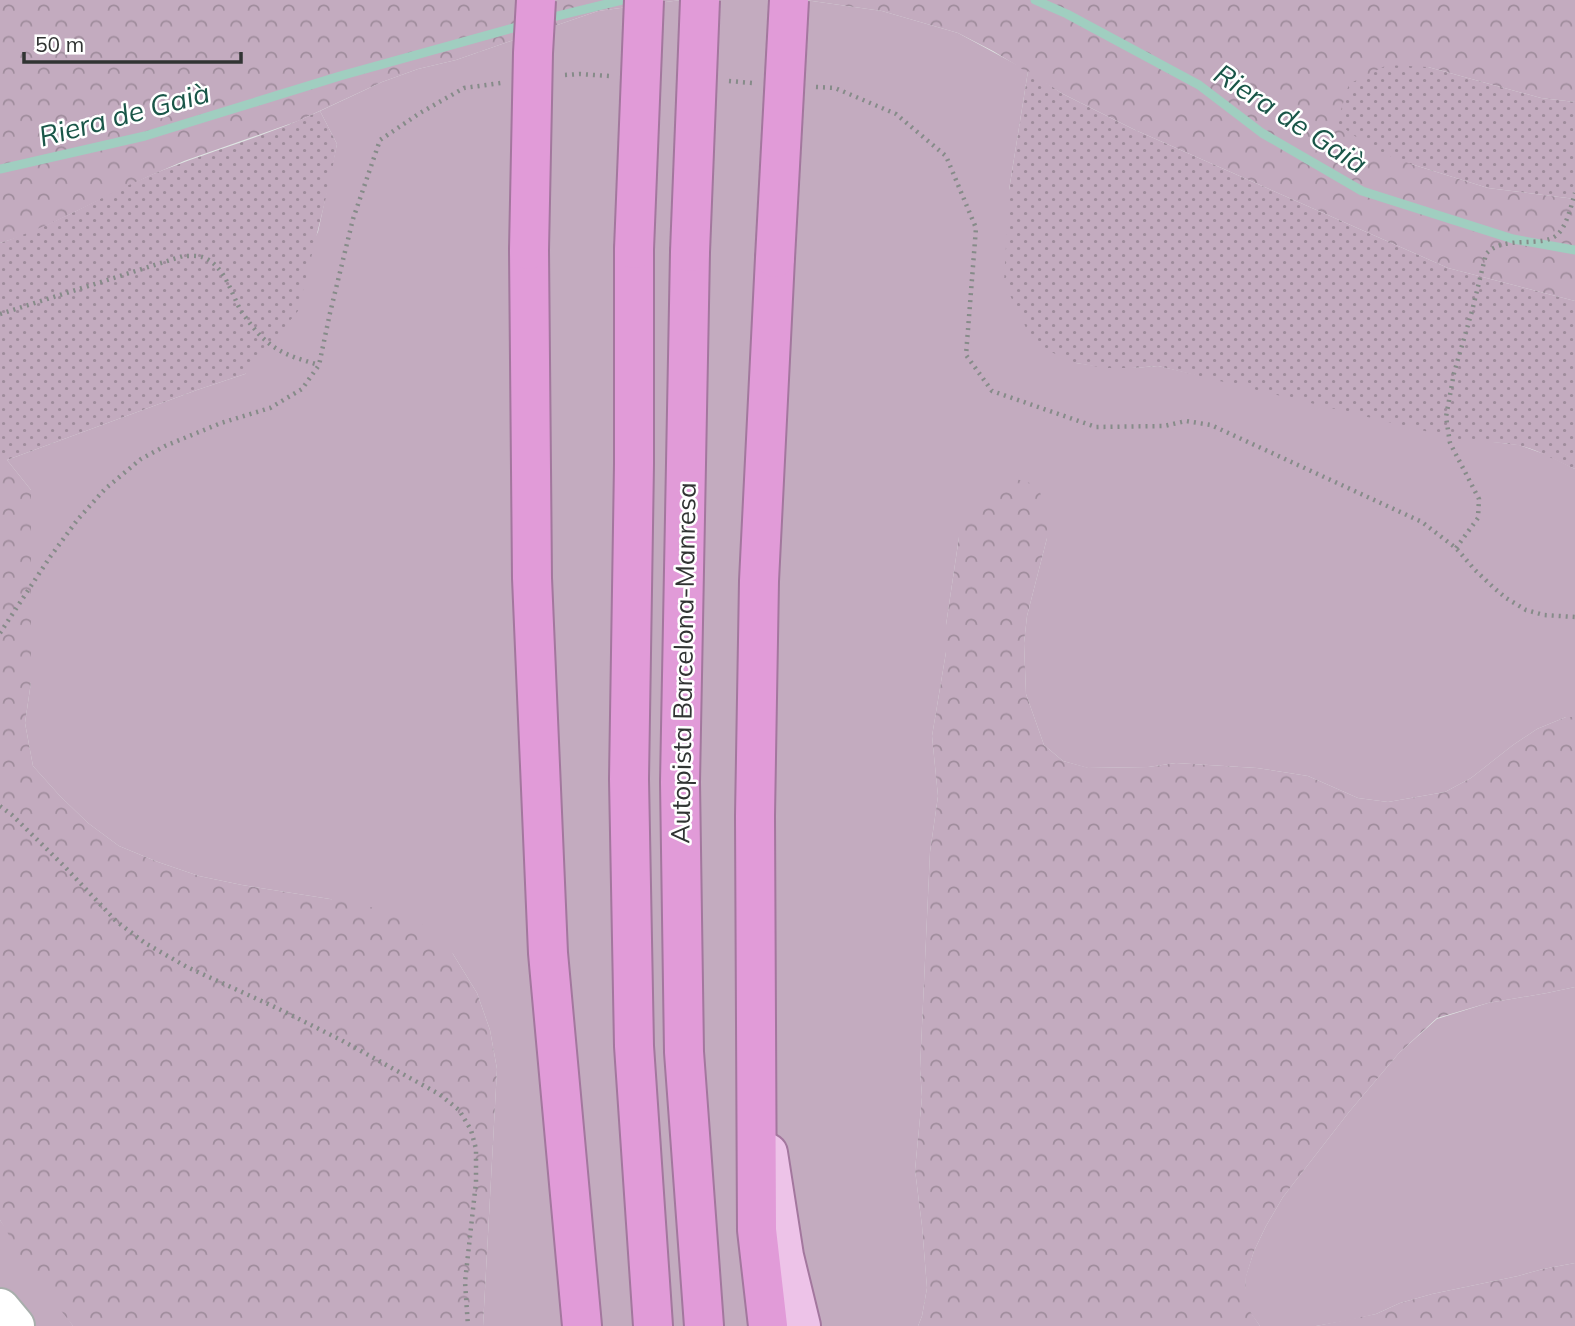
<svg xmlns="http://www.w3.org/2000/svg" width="1575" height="1326" viewBox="0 0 1575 1326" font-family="Mulish,sans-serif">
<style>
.grass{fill:#c3abbf}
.forest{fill:url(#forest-crowns)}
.garden{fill:url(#garden-dots)}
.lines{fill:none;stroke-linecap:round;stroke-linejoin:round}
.stream{stroke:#a0cec0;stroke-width:9}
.tertiary-casing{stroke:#a8aeac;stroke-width:42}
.primary-casing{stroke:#a3779e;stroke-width:42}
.motorway-casing{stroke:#a3779e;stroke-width:42}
.path{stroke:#868b89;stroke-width:4.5;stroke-dasharray:2 5;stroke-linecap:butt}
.tertiary{stroke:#fff;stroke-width:38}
.primary{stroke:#edc3e8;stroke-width:38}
.motorway{stroke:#e19bd8;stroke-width:38}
.motorway-bridge-casing{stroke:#a3779e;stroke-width:42;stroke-linecap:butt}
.motorway-bridge{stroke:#e19bd8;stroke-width:38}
.labels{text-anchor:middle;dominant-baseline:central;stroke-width:5;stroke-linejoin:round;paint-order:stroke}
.street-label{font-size:26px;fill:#313433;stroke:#fff}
.water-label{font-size:28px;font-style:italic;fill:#195648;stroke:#fff}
</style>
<defs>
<pattern id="forest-crowns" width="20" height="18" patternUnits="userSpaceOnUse" patternTransform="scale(1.75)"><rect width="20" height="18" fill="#c3abbf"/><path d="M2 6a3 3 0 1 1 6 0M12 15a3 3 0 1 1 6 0" fill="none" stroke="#9f8c9c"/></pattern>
<pattern id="garden-dots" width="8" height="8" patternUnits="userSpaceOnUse" patternTransform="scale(1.75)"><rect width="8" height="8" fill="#c3abbf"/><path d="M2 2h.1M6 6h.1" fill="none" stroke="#9f8c9c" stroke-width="1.8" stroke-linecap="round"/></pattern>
</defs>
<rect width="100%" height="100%" fill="#dfe5e3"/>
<g class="grass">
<path d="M681,0H805L882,11L958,33L1028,71L1009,190L1076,363C1106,368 1128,369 1158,366L1493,442L1519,445L1547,455L1575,469V717H1566L1537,729L1513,745L1471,778L1445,792L1388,802L1358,798L1308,776L1257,768L1176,763L1148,767L1088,768L1063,761L1044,745L1026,694L1024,643L1027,616L1047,538L959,537L946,625V652L932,736L938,796L930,852L920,1069L922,1097L915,1170L922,1226L927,1288L922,1316L918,1326H483L497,1069L490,1030L477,993L453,954L330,899L242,885L199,876L158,862L119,846L88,823L60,796L33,766L25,723L31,682V490L7,460L197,390L245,374L318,232L337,144L320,111L382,82L418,69L456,60L598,11Z"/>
<polygon points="1575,987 1575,1263 1543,1269 1518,1276 1432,1294 1400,1303 1376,1314 1350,1320 1316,1326 1260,1326 1244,1304 1246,1276 1254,1251 1266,1226 1283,1197 1349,1112 1399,1053 1437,1019 1488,1003 1547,993"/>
<polygon points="0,1220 73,1326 0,1326"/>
</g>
<g class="forest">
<polygon points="0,0 681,0 598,11 456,60 418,69 382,82 298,121 184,161 147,177 29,234 0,243"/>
<polygon points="805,0 1575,0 1575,102 1541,98 1428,67 1411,164 1488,188 1575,199 1575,301 1448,268 1133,129 1063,94 993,51 958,33 882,11"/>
<polygon points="0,460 7,460 31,490 31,682 25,723 33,766 60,796 88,823 119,846 158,862 199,876 242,885 330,899 375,908 421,923 453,954 477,993 490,1030 497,1069 483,1326 73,1326 28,1268 0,1220"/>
<polygon points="1013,478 1037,485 1048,512 1047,538 1027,616 1024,643 1026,694 1044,745 1063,761 1089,768 1148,767 1176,763 1257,768 1308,776 1358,798 1388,802 1445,792 1471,778 1513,745 1537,729 1566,717 1575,717 1575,987 1547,993 1488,1003 1437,1018 1399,1053 1349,1112 1283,1197 1266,1226 1254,1251 1246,1277 1245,1304 1260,1326 918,1326 922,1316 927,1288 922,1226 915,1170 922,1097 920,1069 930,852 938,796 932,736 946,652 946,625 959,537 970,509 990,491"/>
<polygon points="1575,1263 1575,1326 1316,1326 1376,1314 1400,1303 1432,1294 1518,1276 1543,1269"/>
</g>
<g class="garden">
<polygon points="1387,65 1428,67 1541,98 1575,102 1575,199 1488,188 1411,164 1374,150 1337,123 1349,84"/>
<path d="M1028,71L1063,94L1133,129L1448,268L1575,301V469C1556,461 1538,449 1517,445C1500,442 1483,442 1466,441L1158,366L1132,368H1105L1076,363L1051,352L1030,336L1004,283L1009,190Z"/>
<path d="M320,111L337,144L330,181L298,311L245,374L197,390L7,460H0V243C53,226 100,197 151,175C206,152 265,137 320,111Z"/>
</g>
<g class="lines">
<g class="stream">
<polyline points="1035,0 1067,14 1199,85 1262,133 1362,191 1513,239 1575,250"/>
<polyline points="545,19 623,0"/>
<polyline points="0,169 145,136 340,76 524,25"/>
</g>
<defs>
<polyline id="tertiary" points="0,1308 15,1326"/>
<polyline id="primary" points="768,1153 784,1256 801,1326"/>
<g id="motorway">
<polyline points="634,249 634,464 629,779 634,1046 653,1326"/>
<polyline points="529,250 532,578 548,953 582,1326"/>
<polyline points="690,252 680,782 684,1052 704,1326"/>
<polyline points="768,1326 757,1230 755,816 759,581 775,258"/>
</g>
</defs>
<use href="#tertiary" class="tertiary-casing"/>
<use href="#primary" class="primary-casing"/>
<use href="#motorway" class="motorway-casing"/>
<g class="path">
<polyline points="565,75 580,74 609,76"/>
<polyline points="729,81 752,83"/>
<polyline points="816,87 835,88 896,114 946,156 976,228 966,355 992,391 1096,427 1164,426 1186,421 1211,425 1422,522 1456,548 1475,570 1493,587 1506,598 1526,610 1544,615 1575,617"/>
<path d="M0,314L183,256C190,256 198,255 205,258C225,267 231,293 241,311C248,321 256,332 265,340C280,354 299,359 319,365"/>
<path d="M1456,548L1478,518L1479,499L1450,443L1446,417L1454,373L1472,311L1486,254C1504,234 1543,249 1558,234C1567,225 1571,206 1575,193"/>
<polyline points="0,633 50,557 78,519 105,489 141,459 165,446 221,423 270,408 302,389 319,365 330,313 353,219 380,140 420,113 464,88 501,83"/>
<polyline points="0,806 12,815 64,866 116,921 145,943 187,967 279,1009 341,1040 439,1094 459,1110 471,1130 476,1149 476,1182 465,1282 468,1326"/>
</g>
<use href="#tertiary" class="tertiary"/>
<use href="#primary" class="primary"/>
<use href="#motorway" class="motorway"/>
<defs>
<g id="motorway-bridge">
<polyline points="634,249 644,0"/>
<polyline points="529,250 533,53 536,0"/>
<polyline points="690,252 700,0"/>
<polyline points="775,258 789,0"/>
</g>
</defs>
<use href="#motorway-bridge" class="motorway-bridge-casing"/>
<use href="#motorway-bridge" class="motorway-bridge"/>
</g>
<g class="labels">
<g class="street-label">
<text transform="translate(683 663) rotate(-89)">Autopista Barcelona-Manresa</text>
</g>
<g class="water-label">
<text transform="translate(124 114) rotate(-15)">Riera de Gaià</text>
<text transform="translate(1291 118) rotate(33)">Riera de Gaià</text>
</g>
</g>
<path d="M24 52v10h217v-10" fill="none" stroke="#313433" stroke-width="3.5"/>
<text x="35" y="52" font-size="21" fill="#313433" stroke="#ffffff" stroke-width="5" paint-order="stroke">50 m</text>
</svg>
